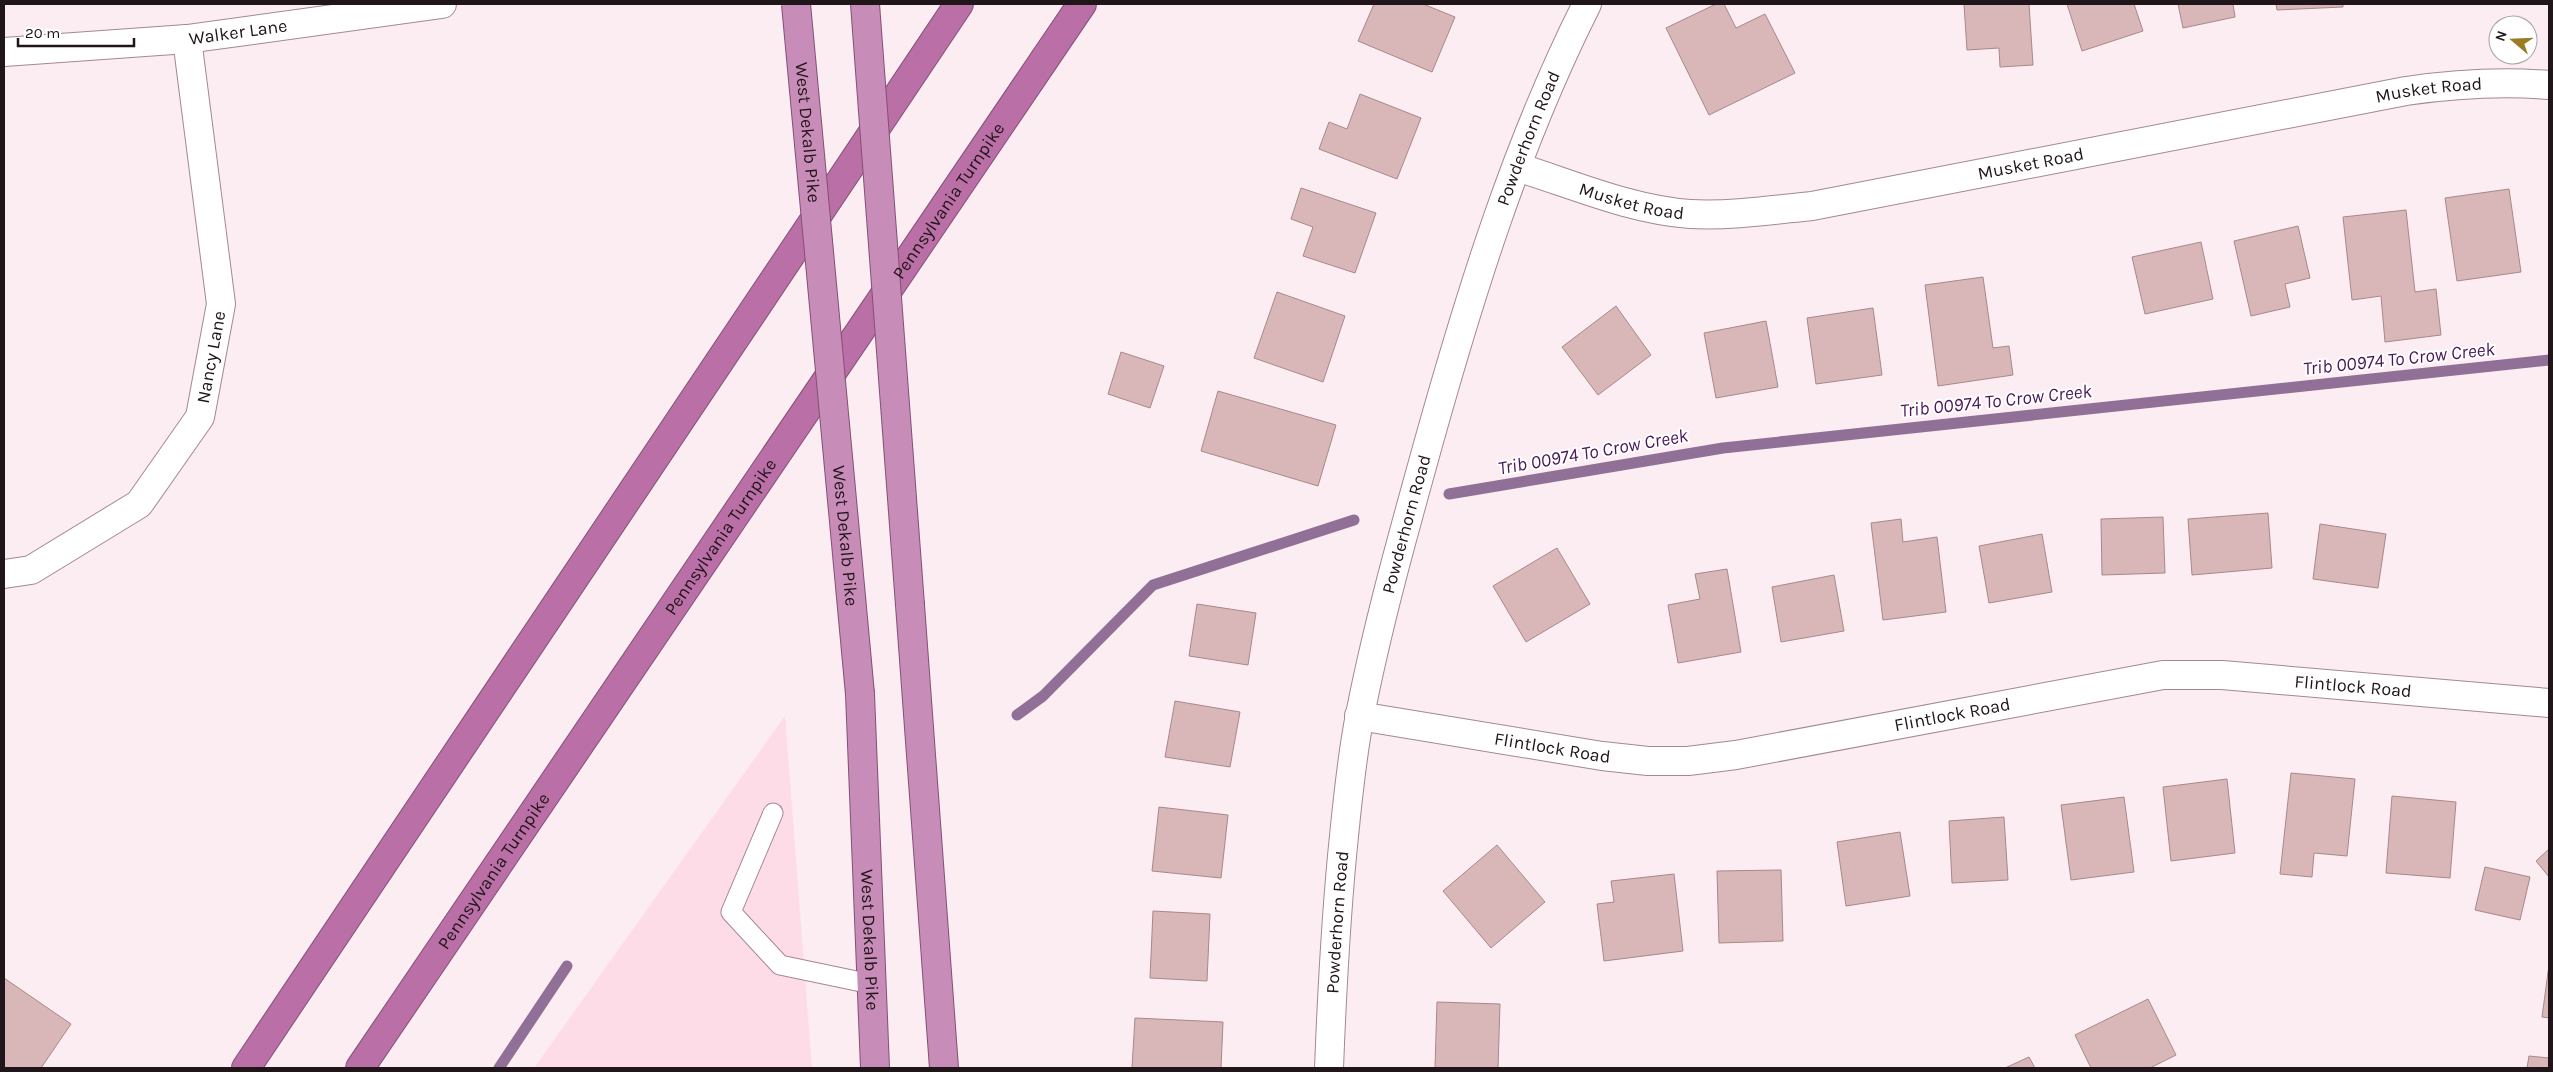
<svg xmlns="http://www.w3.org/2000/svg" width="2553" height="1072" viewBox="0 0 2553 1072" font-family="Karla,sans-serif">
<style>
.built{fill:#fedce7}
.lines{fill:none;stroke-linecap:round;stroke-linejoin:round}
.stream{stroke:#917097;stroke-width:11}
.building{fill:#d9b7b9;stroke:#a8888a}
.service-casing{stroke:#a68792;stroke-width:21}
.minor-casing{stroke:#a68792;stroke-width:30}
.trunk-casing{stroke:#845075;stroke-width:30}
.motorway-casing{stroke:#845075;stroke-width:30}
.service{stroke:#fff;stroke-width:19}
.minor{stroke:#fff;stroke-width:28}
.trunk{stroke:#c88cb8;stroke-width:28}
.motorway{stroke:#ba6fa7;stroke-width:28}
.trunk-bridge-casing{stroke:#845075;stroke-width:30;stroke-linecap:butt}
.trunk-bridge{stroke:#c88cb8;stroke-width:28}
.labels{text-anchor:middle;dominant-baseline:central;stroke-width:4;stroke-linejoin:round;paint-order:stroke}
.street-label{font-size:18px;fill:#201519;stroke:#fff}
.water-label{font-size:19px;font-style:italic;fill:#4b1759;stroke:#fff}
</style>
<rect width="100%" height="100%" fill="#fbedf2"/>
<polygon class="built" points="785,716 812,1068 534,1068"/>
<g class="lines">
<g class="stream">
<polyline points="1449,494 1723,448 2549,360"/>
<polyline points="1017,715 1043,696 1153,585 1354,520"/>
<polyline points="499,1068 567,966"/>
</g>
</g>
<g class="building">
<polygon points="1374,4 1423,4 1455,17 1432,72 1358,41"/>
<polygon points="1716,4 1724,4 1736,28 1765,14 1795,73 1709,115 1666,28"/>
<polygon points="1964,4 2029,4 2033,65 2000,67 1999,48 1967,50"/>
<polygon points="2067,4 2134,4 2143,31 2082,51"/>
<polygon points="2178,4 2233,4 2235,17 2183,28"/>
<polygon points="2276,4 2343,4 2343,7 2277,10"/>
<polygon points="1360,94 1421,118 1397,179 1319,149 1329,122 1347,129"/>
<polygon points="1301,188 1376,213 1355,273 1303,256 1313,227 1291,219"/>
<polygon points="2509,189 2521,272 2457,281 2445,198"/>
<polygon points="2406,210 2415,292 2436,289 2441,335 2385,342 2381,296 2352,300 2343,217"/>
<polygon points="2298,226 2310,278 2285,284 2290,307 2251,316 2234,241"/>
<polygon points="2201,242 2213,299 2145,314 2132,257"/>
<polygon points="1983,277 1993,348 2009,346 2013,375 1938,386 1925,285"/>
<polygon points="1277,292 1345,316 1323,382 1254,358"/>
<polygon points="1616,306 1651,355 1598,395 1562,347"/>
<polygon points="1873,308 1882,375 1816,384 1807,318"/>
<polygon points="1766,321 1778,387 1716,398 1704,333"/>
<polygon points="1121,352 1164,366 1150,408 1108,394"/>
<polygon points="1218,391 1336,425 1318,486 1201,451"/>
<polygon points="2268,513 2272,568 2192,575 2188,519"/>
<polygon points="2163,517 2165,573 2102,575 2101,519"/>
<polygon points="1901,519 1903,542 1937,537 1946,612 1883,620 1871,523"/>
<polygon points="2320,524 2386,534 2378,588 2313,579"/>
<polygon points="2042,534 2052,592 1989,603 1979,546"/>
<polygon points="1557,548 1590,604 1526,642 1493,586"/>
<polygon points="1727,569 1741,652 1678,663 1668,605 1700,599 1695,574"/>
<polygon points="1834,575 1844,631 1781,642 1772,587"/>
<polygon points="1197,604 1256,613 1248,665 1189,656"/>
<polygon points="1175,701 1240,712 1230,767 1165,757"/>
<polygon points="2291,773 2355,779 2347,856 2314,853 2312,877 2280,874"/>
<polygon points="2227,779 2235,853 2171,861 2163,787"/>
<polygon points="2392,796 2456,802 2450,878 2386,873"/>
<polygon points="2124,797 2134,872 2071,880 2061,805"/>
<polygon points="1159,807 1228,815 1221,878 1152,871"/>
<polygon points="2004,817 2008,880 1952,883 1949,821"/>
<polygon points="1900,832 1910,896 1846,906 1837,842"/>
<polygon points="1497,845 1545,902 1491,948 1443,891"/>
<polygon points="2549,849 2549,877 2536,861"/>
<polygon points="2485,867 2530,877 2520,920 2475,910"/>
<polygon points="1781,870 1783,941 1719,943 1717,871"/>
<polygon points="1674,874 1683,951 1604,961 1597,904 1614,902 1611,881"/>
<polygon points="1153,911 1210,914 1207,981 1150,978"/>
<polygon points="2549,965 2549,1018 2542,1017"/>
<polygon points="4,978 71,1024 41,1068 4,1068"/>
<polygon points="2148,999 2176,1055 2150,1068 2091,1068 2075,1035"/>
<polygon points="1437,1002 1500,1004 1498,1068 1435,1068"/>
<polygon points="1135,1018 1223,1022 1221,1068 1132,1068"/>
<polygon points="2529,1056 2549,1058 2549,1068 2527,1068"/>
<polygon points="2029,1057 2035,1068 2005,1068"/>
</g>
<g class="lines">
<defs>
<polyline id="service" points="773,813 731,912 780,965 871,984"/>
<g id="minor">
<path id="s1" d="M4,52L187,39L442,4"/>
<path id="s2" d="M1517,167C1572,184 1631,210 1690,214C1731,216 1772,210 1812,206L2406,91C2454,84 2500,81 2549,85"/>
<path id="s3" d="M4,574L31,570L139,504L200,417L221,304L187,39"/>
<path id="s4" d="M1359,716L1602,756L1648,761H1688L1736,755L2163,675H2222L2549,703"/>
<path id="s5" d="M1329,1068C1332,991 1336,913 1344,836C1348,796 1352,755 1360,715C1378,623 1404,531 1429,441C1471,291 1517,143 1587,4"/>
</g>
<g id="trunk">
<polyline points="910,605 944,1068"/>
<path id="s6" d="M860,694L875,1068"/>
</g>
<g id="motorway">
<polyline points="246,1068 959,4"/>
<path id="s7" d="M360,1068L1082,4"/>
</g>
</defs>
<use href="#service" class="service-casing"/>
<use href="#minor" class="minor-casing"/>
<use href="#trunk" class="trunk-casing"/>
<use href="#motorway" class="motorway-casing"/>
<use href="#service" class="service"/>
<use href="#minor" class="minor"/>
<use href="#trunk" class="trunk"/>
<use href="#motorway" class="motorway"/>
<defs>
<g id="trunk-bridge">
<path id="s8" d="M796,4L860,694"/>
<polyline points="865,4 910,605"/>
</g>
</defs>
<use href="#trunk-bridge" class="trunk-bridge-casing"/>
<use href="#trunk-bridge" class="trunk-bridge"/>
</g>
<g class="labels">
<g class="street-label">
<text stroke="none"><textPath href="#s1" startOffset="235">Walker Lane</textPath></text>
<text stroke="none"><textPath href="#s2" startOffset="930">Musket Road</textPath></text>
<text stroke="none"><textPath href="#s8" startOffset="129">West Dekalb Pike</textPath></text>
<text stroke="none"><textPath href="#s5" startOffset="956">Powderhorn Road</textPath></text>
<text stroke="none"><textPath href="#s2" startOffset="525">Musket Road</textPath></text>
<text stroke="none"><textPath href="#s2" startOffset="120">Musket Road</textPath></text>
<text stroke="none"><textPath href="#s7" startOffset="1048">Pennsylvania Turnpike</textPath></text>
<text stroke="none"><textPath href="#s3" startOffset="321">Nancy Lane</textPath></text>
<text stroke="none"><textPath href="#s5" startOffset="551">Powderhorn Road</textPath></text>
<text stroke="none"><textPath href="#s8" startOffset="534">West Dekalb Pike</textPath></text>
<text stroke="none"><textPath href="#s7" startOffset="642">Pennsylvania Turnpike</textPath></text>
<text stroke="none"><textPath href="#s4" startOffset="1006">Flintlock Road</textPath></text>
<text stroke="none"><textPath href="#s4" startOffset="601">Flintlock Road</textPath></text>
<text stroke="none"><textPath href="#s4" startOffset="196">Flintlock Road</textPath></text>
<text stroke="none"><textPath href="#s7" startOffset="238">Pennsylvania Turnpike</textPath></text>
<text stroke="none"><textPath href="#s5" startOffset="146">Powderhorn Road</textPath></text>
<text stroke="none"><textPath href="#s6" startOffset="246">West Dekalb Pike</textPath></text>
</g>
<g class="water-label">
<text transform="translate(2399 359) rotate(-6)">Trib 00974 To Crow Creek</text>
<text transform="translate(1996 401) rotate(-6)">Trib 00974 To Crow Creek</text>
<text transform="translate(1593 452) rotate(-10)">Trib 00974 To Crow Creek</text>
</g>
</g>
<rect width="2553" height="1072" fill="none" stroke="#201519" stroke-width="10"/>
<g transform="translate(2513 40) rotate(289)"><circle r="24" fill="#ffffff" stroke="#a6a1a3"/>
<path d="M0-4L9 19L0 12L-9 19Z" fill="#9a7c25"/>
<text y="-8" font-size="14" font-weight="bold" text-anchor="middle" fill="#201519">N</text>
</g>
<path d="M18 38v8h116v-8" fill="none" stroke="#201519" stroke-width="2.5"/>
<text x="25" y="38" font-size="15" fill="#201519" stroke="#ffffff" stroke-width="4" paint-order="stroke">20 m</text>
</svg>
